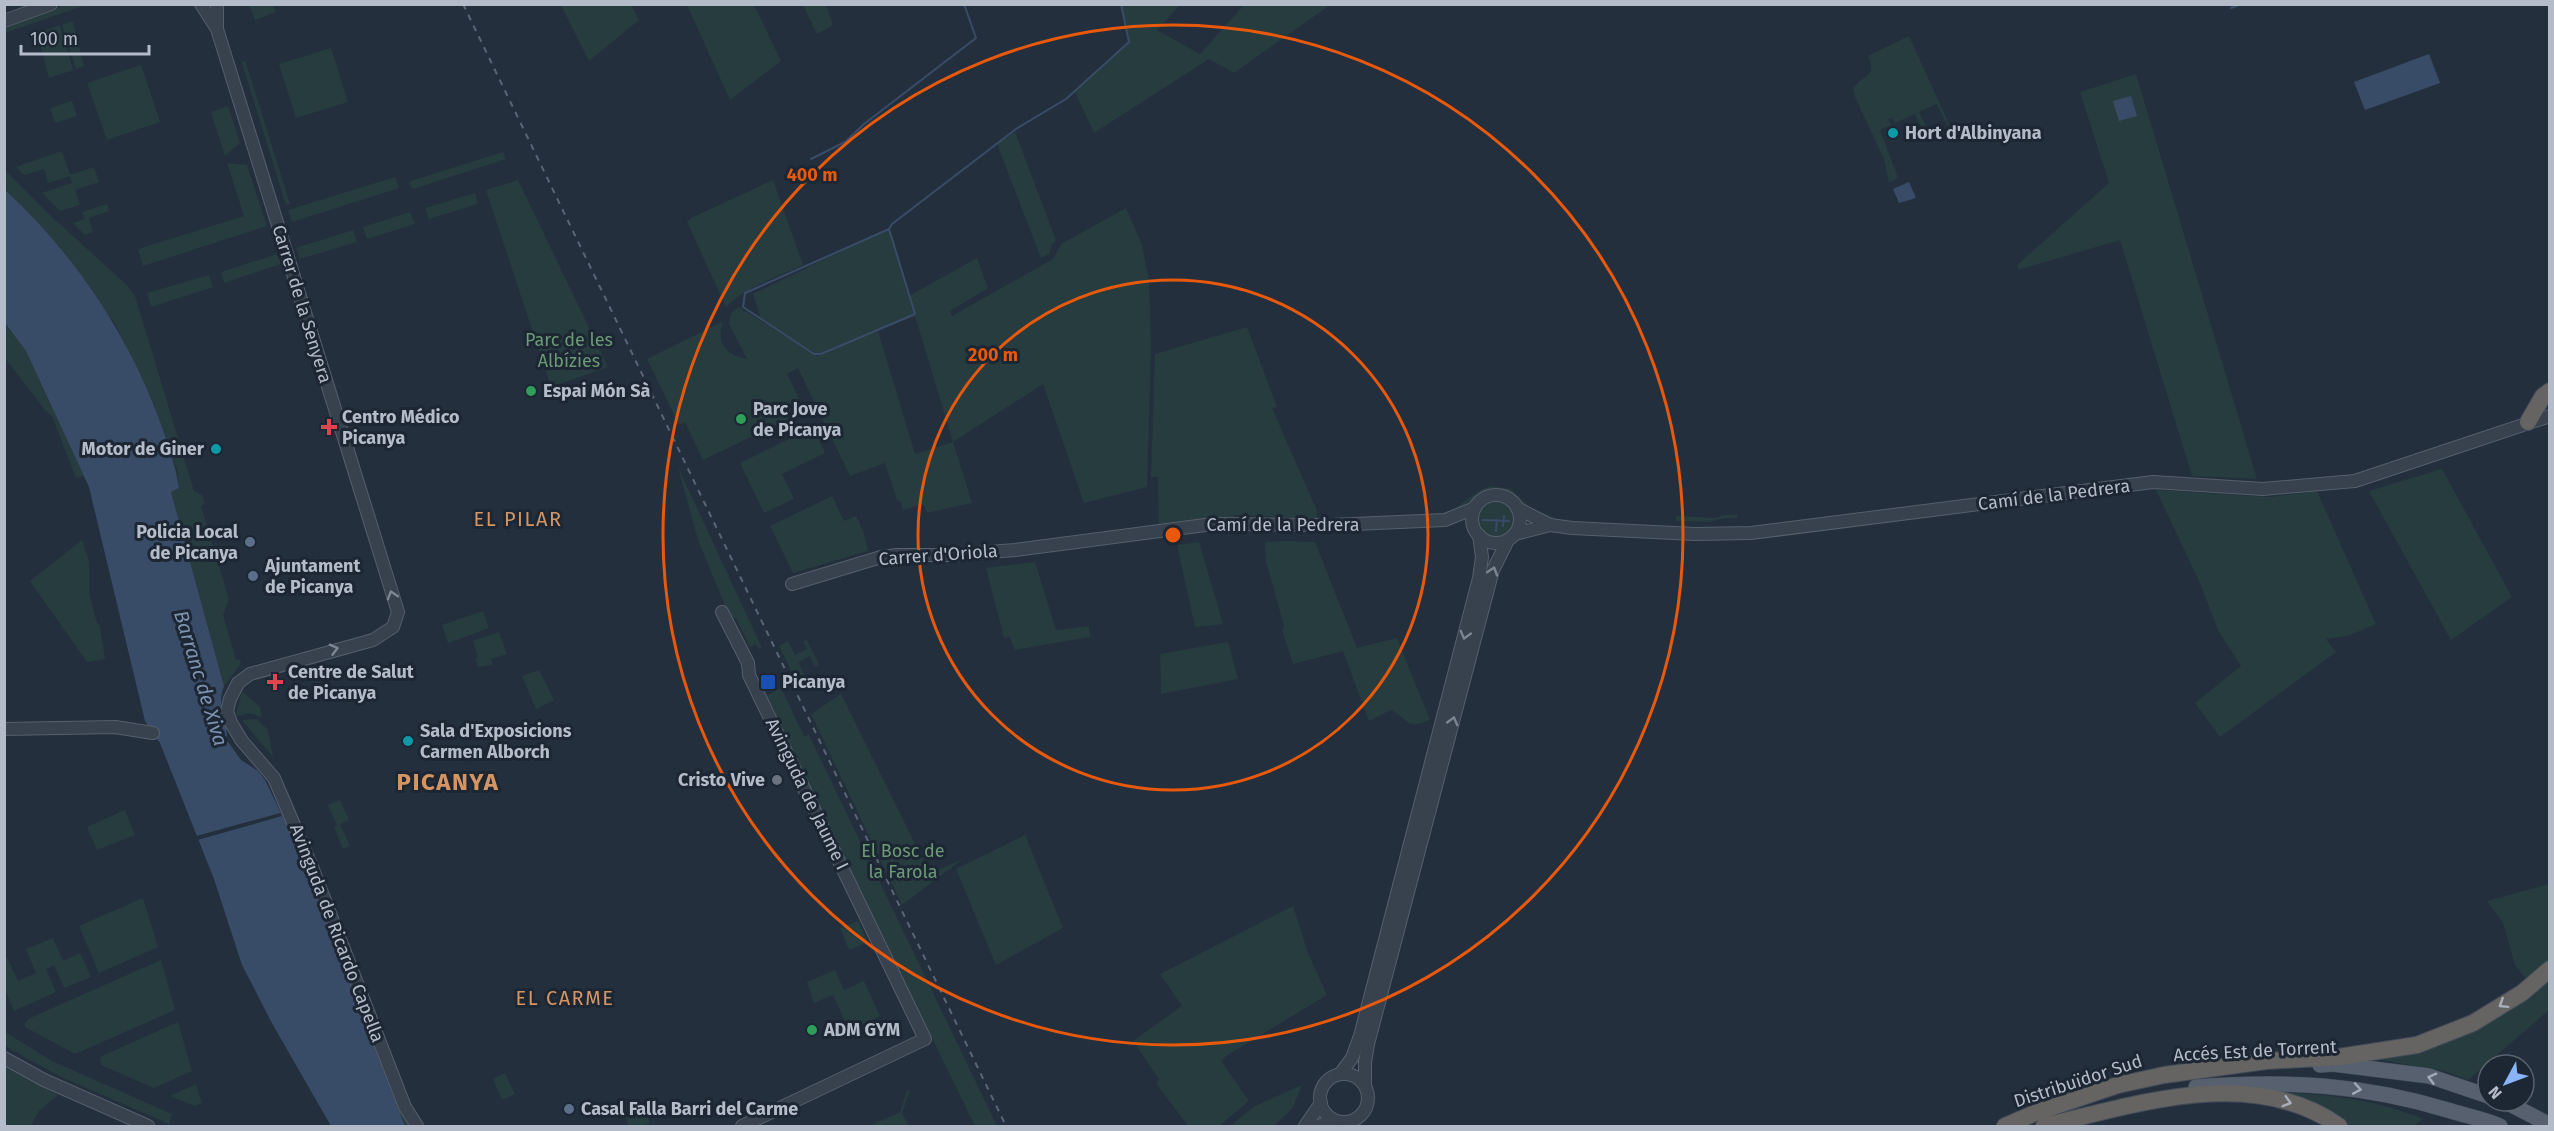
<svg xmlns="http://www.w3.org/2000/svg" width="2554" height="1131" viewBox="0 0 2554 1131" font-family="'Fira Sans',sans-serif">
<style>
.green{fill:#263c3f;fill-rule:evenodd}
.water{fill:#394c67}
.pier{fill:#242f3e}
.lines{fill:none;stroke-linecap:round;stroke-linejoin:round}
.stream{stroke:#394c67;stroke-width:2}
.tertiary-casing{stroke:#565f6c;stroke-width:14}
.primary-casing{stroke:#414a57;stroke-width:16}
.trunk-casing{stroke:#434c59;stroke-width:18}
.tertiary{stroke:#38414e;stroke-width:12}
.primary{stroke:#56606e;stroke-width:15}
.trunk{stroke:#656462;stroke-width:16}
.rail{stroke:#5a6575;stroke-width:2;stroke-dasharray:6 6;stroke-linecap:butt}
.oneway{stroke:#7c8592}
.oneway2{stroke:#a8afba}
.oneway3{stroke:#a1aab7}
.ring{fill:none;stroke:#e8590c;stroke-width:3}
.culture-dot{fill:#0f9aa8;stroke:#1d2633;stroke-width:2}
.leisure-dot{fill:#2e9e5b;stroke:#1d2633;stroke-width:2}
.health-dot{fill:#e0444e;stroke:#1d2633;stroke-width:2}
.service-dot{fill:#5c6f8a;stroke:#1d2633;stroke-width:2}
.transit-dot{fill:#1a4fb4;stroke:#1d2633;stroke-width:2}
.worship-dot{fill:#6b7280;stroke:#1d2633;stroke-width:2}
.labels{text-anchor:middle;dominant-baseline:central;stroke-width:6;stroke-linejoin:round;paint-order:stroke}
.poi-label{font-size:18px;font-weight:bold;fill:#b4bcc9;stroke:#1d2633;text-anchor:start}
.street-label{font-size:18px;fill:#b4bcc9;stroke:#1d2633}
.park-label{font-size:18px;fill:#6b9a76;stroke:#1d2633}
.neighbourhood-label{font-size:20px;letter-spacing:1.5px;fill:#d59563;stroke:#1d2633}
.water-label{font-size:20px;font-style:italic;fill:#7c92b1;stroke:#1d2633}
.district-label{font-size:24px;font-weight:bold;letter-spacing:1.5px;fill:#d59563;stroke:#1d2633}
.centre{fill:#e8590c;stroke:#1d2633;stroke-width:3}
.ring-label{font-size:18px;text-anchor:middle;font-weight:bold;fill:#e8590c;stroke:#1d2633;stroke-width:6;stroke-linejoin:round;paint-order:stroke}
</style>
<rect width="100%" height="100%" fill="#242f3e"/>
<g class="green">
<polygon points="65,5 86,5 5,33 4,25"/>
<polygon points="249,5 273,5 276,12 255,20"/>
<polygon points="561,5 631,5 639,20 589,61"/>
<polygon points="687,5 754,5 781,61 730,100"/>
<polygon points="803,5 826,5 833,25 817,34"/>
<polygon points="1121,5 1180,5 1157,30 1200,54 1244,5 1330,5 1234,73 1209,59 1094,133 1075,92 1129,42"/>
<polygon points="73,21 84,66 76,69 62,25"/>
<polygon points="60,25 73,70 49,78 37,33"/>
<path d="M1909,36L1954,135L1945,139L1942,132L1949,129L1937,104L1919,112L1929,133L1925,135L1915,114L1895,123L1892,118L1888,119L1891,125L1880,130L1898,178L1889,183L1884,159L1855,97L1853,88C1865,73 1877,78 1868,56Z"/>
<polygon points="331,48 348,102 296,118 279,64"/>
<polygon points="245,60 290,204 286,205 242,63"/>
<polygon points="141,65 160,122 107,140 87,83"/>
<polygon points="2136,74 2257,479 2192,476 2120,240 2018,270 2017,265 2109,183 2080,92"/>
<polygon points="72,101 77,116 55,123 50,108"/>
<polygon points="228,106 240,143 225,156 211,112"/>
<polygon points="1015,132 1056,240 1052,244 1049,254 1041,258 997,144"/>
<polygon points="62,151 70,175 94,167 99,182 75,190 80,205 60,211 42,193 72,183 70,176 48,183 44,169 24,175 16,167"/>
<polygon points="503,152 506,159 413,189 409,183 411,181"/>
<polygon points="227,163 247,165 267,226 143,266 138,249 244,216"/>
<polygon points="4,169 54,219 127,285 135,296 194,491 202,495 205,504 201,506 229,600 223,615 236,660 239,659 241,663 224,686 171,492 179,488 177,469 152,400 115,324 53,241 5,189"/>
<polygon points="395,177 399,188 292,222 288,210"/>
<polygon points="518,180 608,367 551,387 486,190"/>
<path d="M773,180L803,265C778,277 746,286 726,307L687,222L691,218Z"/>
<polygon points="475,193 478,204 429,219 425,208"/>
<polygon points="107,204 109,211 89,218 93,232 85,235 73,223 85,219 82,212"/>
<path d="M1126,208L1142,245L1149,280L1151,346L1147,487L1084,503L1043,384L953,442L972,503L927,513L924,504L903,510L901,502L897,500L885,463L850,476L798,368L787,374L805,411L703,460L685,422L679,425L647,359L722,322C722,327 720,332 721,338C722,351 736,357 747,359L729,324L731,313L739,307L817,356L830,352L815,353L761,319L753,294L889,228L909,296L977,258L988,288L950,311L952,316L1053,259L1061,244ZM915,316L953,442L915,454L878,331Z"/>
<polygon points="410,212 415,224 367,239 363,227"/>
<polygon points="353,230 357,242 300,259 296,248"/>
<polygon points="277,254 281,264 224,283 221,272"/>
<polygon points="209,275 213,287 151,307 147,293"/>
<polygon points="5,323 26,351 84,476 76,478 52,416 45,410 5,358"/>
<polygon points="1247,327 1277,407 1272,408 1317,511 1317,518 1234,515 1234,519 1222,518 1159,526 1158,477 1151,477 1155,354"/>
<polygon points="813,427 825,453 782,474 794,499 764,513 740,463"/>
<polygon points="678,467 762,648 759,649 756,644 750,647 736,618 731,620 698,540"/>
<polygon points="2442,469 2512,597 2451,640 2369,491"/>
<path d="M1491,486L1511,489L1533,510L1560,519C1549,517 1537,517 1528,509C1516,499 1510,485 1492,490C1481,493 1466,506 1454,512V509L1480,490Z"/>
<polygon points="2156,490 2269,497 2317,491 2376,624 2348,636 2326,639 2336,652 2220,737 2195,703 2241,666 2219,632 2199,581"/>
<polygon points="832,496 844,521 856,516 863,531 868,551 793,573 770,526"/>
<circle cx="1497" cy="521" r="19"/>
<polygon points="1724,515 1737,515 1737,518 1724,518 1710,522 1676,521 1676,516 1716,518"/>
<polygon points="82,540 89,562 89,592 96,620 100,627 105,659 87,662 30,581"/>
<path d="M1283,541L1315,542L1357,648L1397,638L1430,720C1404,730 1411,720 1391,710L1369,721L1343,651L1293,664L1282,630L1284,626L1266,561L1265,542Z"/>
<polygon points="1199,542 1223,624 1195,627 1177,545"/>
<polygon points="1035,562 1056,630 1089,626 1090,637 1015,650 1009,636 1004,638 986,568"/>
<polygon points="483,611 489,628 448,643 442,625"/>
<polygon points="499,632 507,654 491,659 493,665 478,667 476,658 478,657 473,641"/>
<polygon points="807,640 819,665 815,667 810,656 798,662 805,676 796,681 779,646 788,641 795,655 807,649 803,641"/>
<polygon points="1228,642 1238,679 1161,694 1160,654"/>
<polygon points="539,670 554,700 536,709 522,676"/>
<polygon points="781,688 804,736 809,735 997,1126 975,1126 766,696"/>
<polygon points="242,691 260,707 262,717 249,713 239,716 236,714"/>
<polygon points="841,694 930,874 963,859 902,905 811,714"/>
<polygon points="257,719 268,730 273,757 242,720"/>
<polygon points="340,800 349,820 340,824 350,846 343,849 334,827 337,825 328,805"/>
<polygon points="125,810 135,835 97,850 87,827"/>
<polygon points="1025,835 1063,928 996,965 956,869"/>
<polygon points="2549,884 2549,961 2527,980 2515,965 2503,923 2487,901"/>
<polygon points="143,898 158,947 99,973 79,926"/>
<polygon points="1293,906 1308,953 1327,995 1226,1056 1221,1061 1249,1101 1219,1126 1188,1126 1156,1083 1159,1079 1133,1041 1182,1006 1160,974"/>
<polygon points="858,921 868,942 849,950 840,928"/>
<polygon points="334,933 411,1126 405,1126 331,934"/>
<polygon points="53,938 63,961 80,953 91,977 64,988 54,965 46,969 56,992 14,1011 5,989 5,959 7,958 18,981 36,973 26,949"/>
<polygon points="161,960 175,1010 75,1054 25,1027 25,1023 30,1018"/>
<polygon points="835,970 844,990 864,981 880,1016 849,1030 833,995 814,1003 807,982"/>
<polygon points="2549,976 2549,1010 2468,1080 2444,1071 2376,1059 2408,1051"/>
<polygon points="178,1022 192,1071 154,1088 101,1065 100,1058 104,1055"/>
<polygon points="5,1032 52,1061 172,1114 169,1124 61,1077 12,1050 5,1045"/>
<polygon points="5,1067 58,1095 39,1111 31,1126 5,1126"/>
<polygon points="505,1073 515,1094 502,1100 493,1079"/>
<polygon points="196,1084 202,1103 195,1106 170,1096"/>
<polygon points="1302,1085 1292,1109 1274,1126 1230,1126 1255,1106"/>
<polygon points="907,1091 910,1091 902,1113 909,1126 869,1126 900,1112"/>
<path d="M2276,1092C2327,1094 2375,1099 2423,1119L2414,1126H2351Z"/>
<polygon points="643,1103 650,1123 642,1126 629,1126 623,1112"/>
</g>
<g class="water">
<polygon points="2429,54 2440,83 2365,110 2354,82"/>
<polygon points="2131,96 2137,116 2119,121 2113,101"/>
<polygon points="1909,182 1916,198 1899,203 1893,189"/>
<path d="M4,189C75,254 130,337 162,427C169,448 176,467 179,488L171,492L224,686C215,709 230,724 226,739L241,760L258,771L265,780L293,838L405,1126H331L273,1025L242,965L214,879L160,743L145,721L89,487L26,351L5,323Z"/>
</g>
<polygon class="pier" points="280,813 282,816 194,841 193,837"/>
<g class="lines">
<g class="stream">
<polyline points="2231,8 2242,4"/>
<polyline points="811,159 845,142 864,124 976,38 964,4"/>
<polyline points="889,229 745,293 743,307 814,354 821,354 915,314 889,229 892,224 1016,129 1066,99 1129,42 1121,4"/>
<polyline points="1483,520 1509,521"/>
<polyline points="1503,526 1504,516"/>
<polyline points="1496,531 1497,520"/>
</g>
<defs>
<g id="tertiary">
<polyline points="201,4 217,29 398,612 393,627 373,640 250,674 238,683 230,699 227,711 231,723 242,741 274,778 312,867 405,1107 417,1126"/>
<polyline points="217,4 217,28"/>
<polyline points="4,21 51,4"/>
<circle cx="1496" cy="519" r="24"/>
<polyline points="1517,508 1550,525 1572,528 1695,534 1751,533 2153,482 2263,489 2355,481 2550,416"/>
<polyline points="1515,534 1550,525"/>
<polyline points="792,584 881,557 897,555 949,555 1015,550 1213,524 1331,525 1445,520 1475,508"/>
<polyline points="722,612 748,663 749,675 925,1039 742,1126"/>
<polyline points="4,729 115,727 153,733"/>
<polyline points="4,1058 44,1080 148,1126"/>
<circle cx="1344" cy="1098" r="24"/>
<polyline points="1340,1074 1352,1058 1360,1036 1479,578 1482,557 1479,535"/>
<polyline points="1365,1086 1365,1062 1368,1044 1493,570 1508,540"/>
<polyline points="1305,1126 1321,1103"/>
<polyline points="1318,1126 1334,1120"/>
</g>
<g id="primary">
<polyline points="2320,1065 2333,1064 2429,1076 2488,1096"/>
<path d="M2196,1087C2288,1080 2363,1084 2451,1111C2467,1116 2484,1119 2500,1126"/>
<polyline points="2504,1101 2550,1125"/>
</g>
<g id="trunk">
<polyline points="2528,422 2543,396 2550,391"/>
<polyline points="2005,1126 2035,1113 2118,1085 2164,1075 2266,1061 2339,1057 2417,1045 2473,1023 2522,993 2550,969"/>
<path d="M2044,1126C2138,1104 2252,1065 2339,1126"/>
</g>
</defs>
<use href="#tertiary" class="tertiary-casing"/>
<use href="#primary" class="primary-casing"/>
<use href="#trunk" class="trunk-casing"/>
<use href="#tertiary" class="tertiary"/>
<use href="#primary" class="primary"/>
<use href="#trunk" class="trunk"/>
<polyline class="rail" points="463,4 1006,1126"/>
</g>
<defs><path id="oneway-chevron" d="M-2-3.5L2.5 0L-2 3.5" fill="none" stroke-width="1.6" stroke-linecap="round" stroke-linejoin="round" transform="scale(1.5)"/></defs>
<g class="oneway">
<use href="#oneway-chevron" transform="translate(1493 571) rotate(-72)"/>
<use href="#oneway-chevron" transform="translate(392 595) rotate(-107)"/>
<use href="#oneway-chevron" transform="translate(1465 635) rotate(105)"/>
<use href="#oneway-chevron" transform="translate(334 649) rotate(-15)"/>
<use href="#oneway-chevron" transform="translate(1453 721) rotate(-75)"/>
</g>
<g class="oneway2">
<use href="#oneway-chevron" transform="translate(2503 1004) rotate(148)"/>
<use href="#oneway-chevron" transform="translate(2287 1102) rotate(16)"/>
</g>
<g class="oneway3">
<use href="#oneway-chevron" transform="translate(2432 1078) rotate(-165)"/>
<use href="#oneway-chevron" transform="translate(2357 1089) rotate(10)"/>
</g>
<g class="ring">
<circle cx="1173" cy="535" r="255"/>
<circle cx="1173" cy="535" r="510"/>
</g>
<g class="culture-dot">
<circle cx="1893" cy="133" r="6"/>
<circle cx="216" cy="449" r="6"/>
<circle cx="408" cy="741" r="6"/>
</g>
<g class="leisure-dot">
<circle cx="531" cy="391" r="6"/>
<circle cx="741" cy="419" r="6"/>
<circle cx="812" cy="1030" r="6"/>
</g>
<g class="health-dot">
<path d="M326 418h6v6h6v6h-6v6h-6v-6h-6v-6h6z"/>
<path d="M272 673h6v6h6v6h-6v6h-6v-6h-6v-6h6z"/>
</g>
<g class="service-dot">
<circle cx="250" cy="542" r="6"/>
<circle cx="253" cy="576" r="6"/>
<circle cx="569" cy="1109" r="6"/>
</g>
<rect class="transit-dot" x="760" y="674" width="16" height="16" rx="3"/>
<circle class="worship-dot" cx="777" cy="780" r="6"/>
<g class="labels">
<g class="poi-label">
<text x="1905" y="133">Hort d'Albinyana</text>
<text x="543" y="391">Espai Món Sà</text>
<text x="753" y="409">Parc Jove<tspan x="753" dy="21">de Picanya</tspan></text>
<text x="342" y="417">Centro Médico<tspan x="342" dy="21">Picanya</tspan></text>
<text x="204" y="449" text-anchor="end">Motor de Giner</text>
<text x="238" y="532" text-anchor="end">Policia Local<tspan x="238" dy="21">de Picanya</tspan></text>
<text x="265" y="566">Ajuntament<tspan x="265" dy="21">de Picanya</tspan></text>
<text x="288" y="672">Centre de Salut<tspan x="288" dy="21">de Picanya</tspan></text>
<text x="782" y="682">Picanya</text>
<text x="420" y="731">Sala d'Exposicions<tspan x="420" dy="21">Carmen Alborch</tspan></text>
<text x="765" y="780" text-anchor="end">Cristo Vive</text>
<text x="824" y="1030">ADM GYM</text>
<text x="581" y="1109">Casal Falla Barri del Carme</text>
</g>
<g class="street-label">
<text transform="translate(302 304) rotate(73)">Carrer de la Senyera</text>
<text transform="translate(2054 495) rotate(-7)">Camí de la Pedrera</text>
<text x="1283" y="525">Camí de la Pedrera</text>
<text transform="translate(938 555) rotate(-4)">Carrer d'Oriola</text>
<text transform="translate(807 794) rotate(64)">Avinguda de Jaume I</text>
<text transform="translate(337 933) rotate(69)">Avinguda de Ricardo Capella</text>
<text transform="translate(2255 1051) rotate(-3)">Accés Est de Torrent</text>
<text transform="translate(2078 1081) rotate(-18)">Distribuïdor Sud</text>
</g>
<g class="park-label">
<text x="569" y="340">Parc de les<tspan x="569" dy="21">Albízies</tspan></text>
<text x="903" y="851">El Bosc de<tspan x="903" dy="21">la Farola</tspan></text>
</g>
<g class="neighbourhood-label">
<text x="518" y="519">EL PILAR</text>
<text x="565" y="998">EL CARME</text>
</g>
<g class="water-label">
<text transform="translate(201 678) rotate(73)">Barranc de Xiva</text>
</g>
<g class="district-label">
<text x="448" y="782">PICANYA</text>
</g>
</g>
<circle cx="1173" cy="535" r="9" class="centre"/>
<g class="ring-label">
<text x="812" y="181">400 m</text>
<text x="993" y="361">200 m</text>
</g>
<rect width="2554" height="1131" fill="none" stroke="#b4bcc9" stroke-width="12"/>
<g transform="translate(2506 1083) rotate(229)"><circle r="28" fill="#1d2633" stroke="#59626f" stroke-width="1.5"/>
<path d="M0-4.5L10 22L0 15L-10 22Z" fill="#8ab4f8"/>
<text y="-9" font-size="16" font-weight="bold" text-anchor="middle" fill="#b4bcc9">N</text>
</g>
<path d="M21 45v9h128v-9" fill="none" stroke="#b4bcc9" stroke-width="3"/>
<text x="30" y="45" font-size="18" fill="#b4bcc9" stroke="#1d2633" stroke-width="4.5" paint-order="stroke">100 m</text>
</svg>
